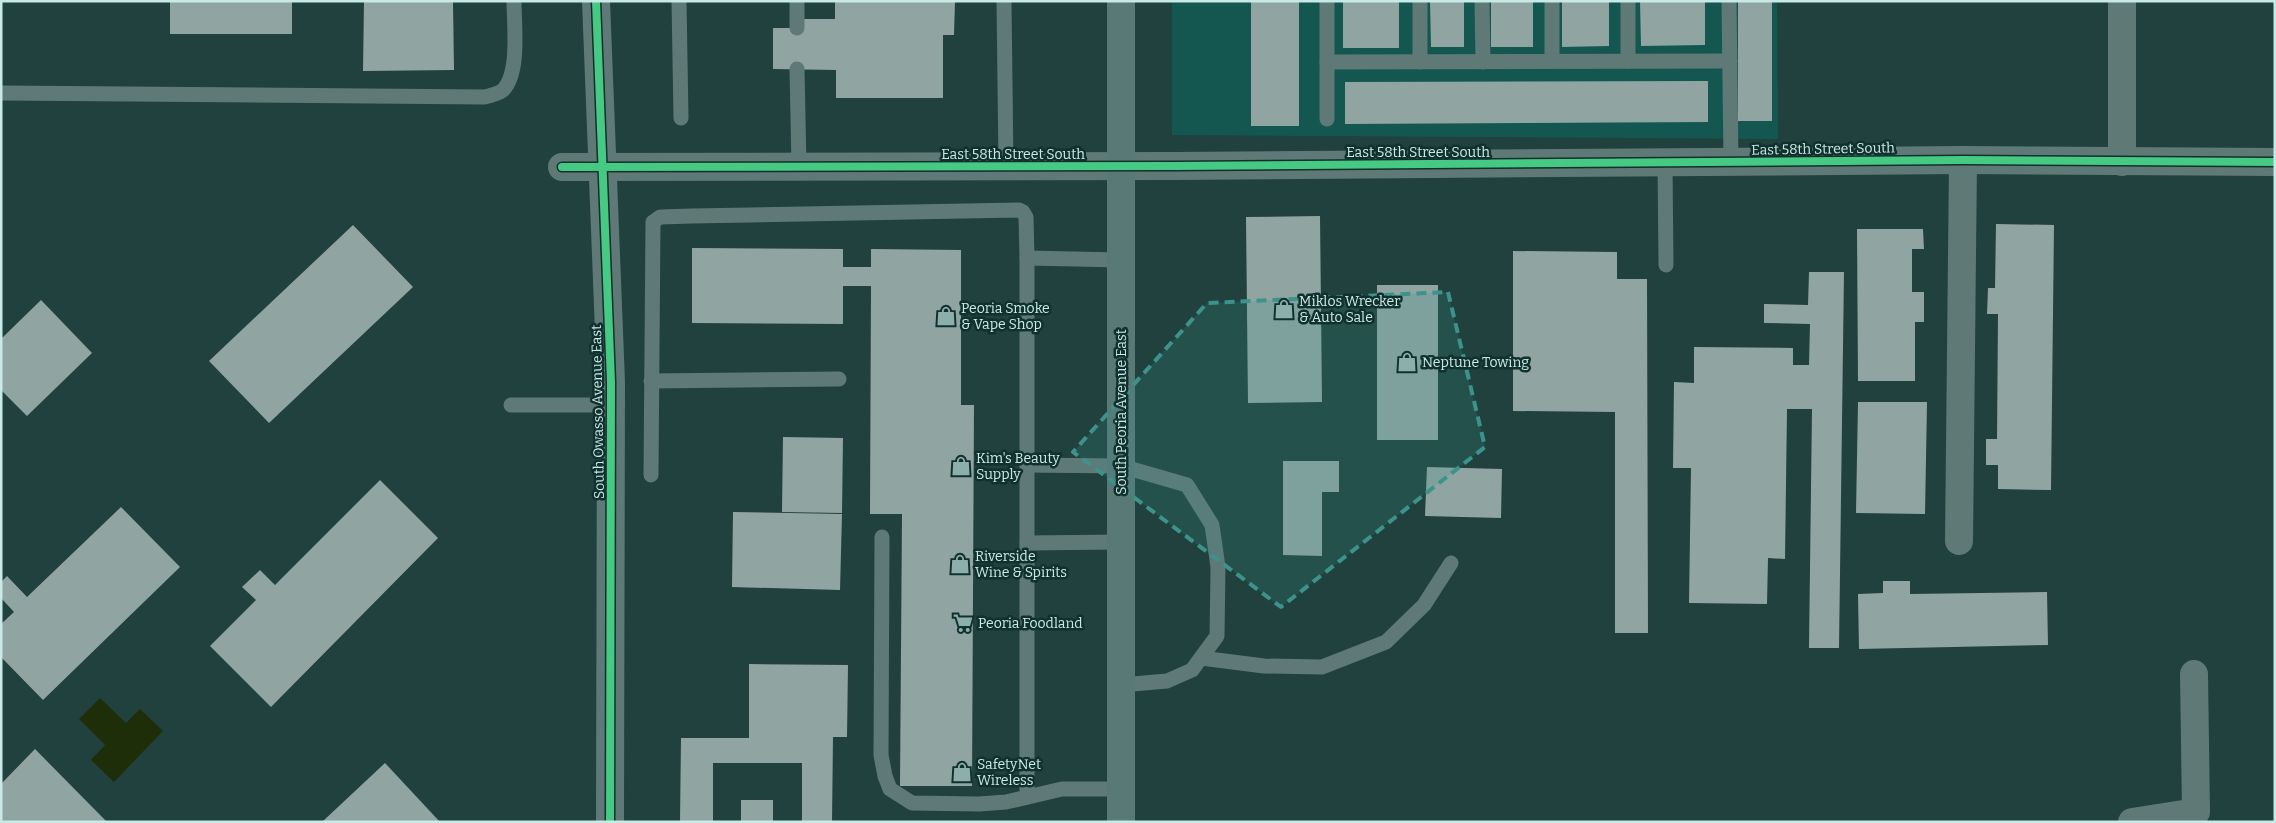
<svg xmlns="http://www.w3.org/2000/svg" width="2276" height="823" viewBox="0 0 2276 823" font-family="Bitter,serif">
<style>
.built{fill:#145751}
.water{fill:#1e2e09}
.building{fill:#90a5a2}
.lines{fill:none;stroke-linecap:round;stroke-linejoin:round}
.service{stroke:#5f7976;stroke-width:15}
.minor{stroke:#5f7976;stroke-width:28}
.secondary{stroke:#597976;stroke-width:28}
.cycleway-casing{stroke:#11302e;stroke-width:11}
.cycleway{stroke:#46c982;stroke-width:8}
.marked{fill:#3d938c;fill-opacity:0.2;stroke:#3d938c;stroke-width:4;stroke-dasharray:10 6;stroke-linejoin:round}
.labels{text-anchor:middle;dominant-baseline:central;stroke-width:5;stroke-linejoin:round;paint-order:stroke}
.street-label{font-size:14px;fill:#c7eae6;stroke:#11302e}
.poi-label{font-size:14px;fill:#c7eae6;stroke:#11302e;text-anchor:start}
</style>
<rect width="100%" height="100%" fill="#20413e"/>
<polygon class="built" points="1172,1 1777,1 1778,139 1172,135"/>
<polygon class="water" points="100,698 126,723 140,709 163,731 114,782 91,760 105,745 79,719"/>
<g class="building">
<rect x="170" y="1" width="122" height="33"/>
<polygon points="364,1 453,1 454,70 363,71"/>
<polygon points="835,1 955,1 954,35 943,35 943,98 836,98 836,70 773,69 773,28 802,28 802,19 835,19"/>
<rect x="1251" y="1" width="48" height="125"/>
<rect x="1343" y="1" width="56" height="47"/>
<polygon points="1430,1 1464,1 1464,47 1431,47"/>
<rect x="1491" y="1" width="42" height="46"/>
<polygon points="1562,1 1609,1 1609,46 1562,47"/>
<polygon points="1640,1 1705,1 1705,45 1641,46"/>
<rect x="1738" y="1" width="34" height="120"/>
<polygon points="1708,81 1708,122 1345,124 1345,82"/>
<polygon points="1320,216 1322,402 1248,403 1246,217"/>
<polygon points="1996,224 2054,225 2051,490 1998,489 1998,465 1986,465 1986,439 1997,439 1998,314 1987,314 1988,288 1995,288"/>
<polygon points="353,225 413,287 269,423 209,361"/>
<polygon points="1857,229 1923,229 1924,249 1912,249 1912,292 1924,292 1924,322 1915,322 1915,381 1858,381"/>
<polygon points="692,248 843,249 843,267 871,267 871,249 961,250 961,405 974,405 972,786 900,786 902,514 870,514 871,286 843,286 843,324 692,323"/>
<polygon points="1513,251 1617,252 1617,279 1647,279 1648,633 1615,633 1615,412 1513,411"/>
<polygon points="1809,272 1844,272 1839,648 1809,648 1812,409 1787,409 1785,559 1768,558 1767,604 1689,603 1691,468 1673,468 1674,382 1694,383 1694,347 1793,348 1793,365 1809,365 1810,324 1764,323 1764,304 1808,305"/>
<rect x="1377" y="285" width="61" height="155"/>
<polygon points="41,300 92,353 27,416 1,390 1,339"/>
<polygon points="1858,402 1927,402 1925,514 1856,513"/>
<polygon points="783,437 843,438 842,513 782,512"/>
<polygon points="1283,461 1339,461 1339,492 1322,492 1322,556 1283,555"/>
<polygon points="1427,467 1502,469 1501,518 1425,516"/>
<polygon points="380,480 438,538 271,707 210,646 256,600 242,587 260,570 275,585"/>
<polygon points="121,507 180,567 43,700 1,657 1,624 14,612 1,598 1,582 7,576 27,597"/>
<polygon points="733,512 842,514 840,590 732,587"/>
<polygon points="1883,581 1910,581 1910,594 2047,592 2048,645 1859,649 1858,594 1883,593"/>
<polygon points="749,664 848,665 847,737 833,737 832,822 802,822 802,763 713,763 713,822 680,822 681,738 749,738"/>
<polygon points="35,749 107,822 1,821 1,784"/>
<polygon points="385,763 440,822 322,822"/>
<rect x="741" y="800" width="32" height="22"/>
</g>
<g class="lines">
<g class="service">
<polyline points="679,1 681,118"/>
<polyline points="797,1 797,28"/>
<polyline points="1004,1 1006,167"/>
<polyline points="1327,1 1327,119"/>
<polyline points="1420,1 1420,62"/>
<polyline points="1482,1 1483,62"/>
<polyline points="1552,1 1552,61"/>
<polyline points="1729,1 1731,162"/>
<polyline points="1628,61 1628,1"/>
<polyline points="1327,62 1730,61"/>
<polyline points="797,69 799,167"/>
<path d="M1,93L485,97C491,95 499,94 503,90C520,73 514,25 514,1"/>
<polyline points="1665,162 1666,265"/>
<polyline points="651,381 839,379"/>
<polyline points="511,405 611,405"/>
<polyline points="1027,465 1121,466 1187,485 1212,525 1218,567 1217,636 1192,670 1167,681 1121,685"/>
<polyline points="651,475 653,222 660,217 692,216 1019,210 1023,212 1026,217 1027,258"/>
<polyline points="882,537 881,755 885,776 890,789 912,803 979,804 1006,802 1062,789 1121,789"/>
<polyline points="1027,543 1121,542"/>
<polyline points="1201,658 1264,666 1322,667 1386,642 1424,605 1451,563"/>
<polyline points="1027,797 1027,258 1121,260"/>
</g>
<g class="minor">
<polyline points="596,1 611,382 610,822"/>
<polyline points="2122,1 2122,162"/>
<polyline points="562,167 1174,166 1963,160 2275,162"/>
<polyline points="1959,541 1963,160"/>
<polyline points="2132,822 2196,812 2194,674"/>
</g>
<polyline class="secondary" points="1121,1 1121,822"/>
<defs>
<g id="cycleway">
<polyline points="596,1 611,382 610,822"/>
<polyline points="562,167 1174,166 1963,160 2275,162"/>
</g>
</defs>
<use href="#cycleway" class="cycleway-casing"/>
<use href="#cycleway" class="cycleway"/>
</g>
<path class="marked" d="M1448,292L1485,447L1281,607L1073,452L1207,303Z"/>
<defs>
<symbol id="shop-bare" viewBox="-9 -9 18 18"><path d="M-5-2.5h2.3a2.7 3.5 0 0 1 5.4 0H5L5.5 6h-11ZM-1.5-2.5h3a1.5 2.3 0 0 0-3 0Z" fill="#8dafab" stroke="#11302e" stroke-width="2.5" paint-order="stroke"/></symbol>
<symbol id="supermarket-bare" viewBox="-9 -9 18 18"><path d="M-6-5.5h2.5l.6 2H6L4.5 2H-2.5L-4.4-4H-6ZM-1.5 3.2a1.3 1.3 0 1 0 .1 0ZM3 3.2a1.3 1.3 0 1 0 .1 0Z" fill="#8dafab" stroke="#11302e" stroke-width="2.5" paint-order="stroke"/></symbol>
</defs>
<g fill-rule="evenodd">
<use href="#shop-bare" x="1270" y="295" width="28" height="28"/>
<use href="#shop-bare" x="932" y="302" width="28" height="28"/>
<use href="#shop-bare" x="1393" y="348" width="28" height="28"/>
<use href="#shop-bare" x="947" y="452" width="28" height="28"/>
<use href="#shop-bare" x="946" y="550" width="28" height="28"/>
<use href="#supermarket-bare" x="949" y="609" width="28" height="28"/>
<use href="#shop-bare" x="948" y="758" width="28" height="28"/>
</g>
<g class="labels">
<g class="street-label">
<text transform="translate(1823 149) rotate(-1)">East 58th Street South</text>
<text x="1418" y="152">East 58th Street South</text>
<text x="1013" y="154">East 58th Street South</text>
<text transform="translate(598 412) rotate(-91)">South Owasso Avenue East</text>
<text transform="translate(1121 412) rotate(-90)">South Peoria Avenue East</text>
</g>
<g class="poi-label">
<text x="1299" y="301">Miklos Wrecker<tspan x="1299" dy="16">&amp; Auto Sale</tspan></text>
<text x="961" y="308">Peoria Smoke<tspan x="961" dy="16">&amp; Vape Shop</tspan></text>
<text x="1422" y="362">Neptune Towing</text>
<text x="976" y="458">Kim's Beauty<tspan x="976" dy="16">Supply</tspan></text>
<text x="975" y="556">Riverside<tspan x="975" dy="16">Wine &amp; Spirits</tspan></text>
<text x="978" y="623">Peoria Foodland</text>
<text x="977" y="764">SafetyNet<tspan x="977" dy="16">Wireless</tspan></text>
</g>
</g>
<rect width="2276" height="823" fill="none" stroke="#c7eae6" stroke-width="5"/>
</svg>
